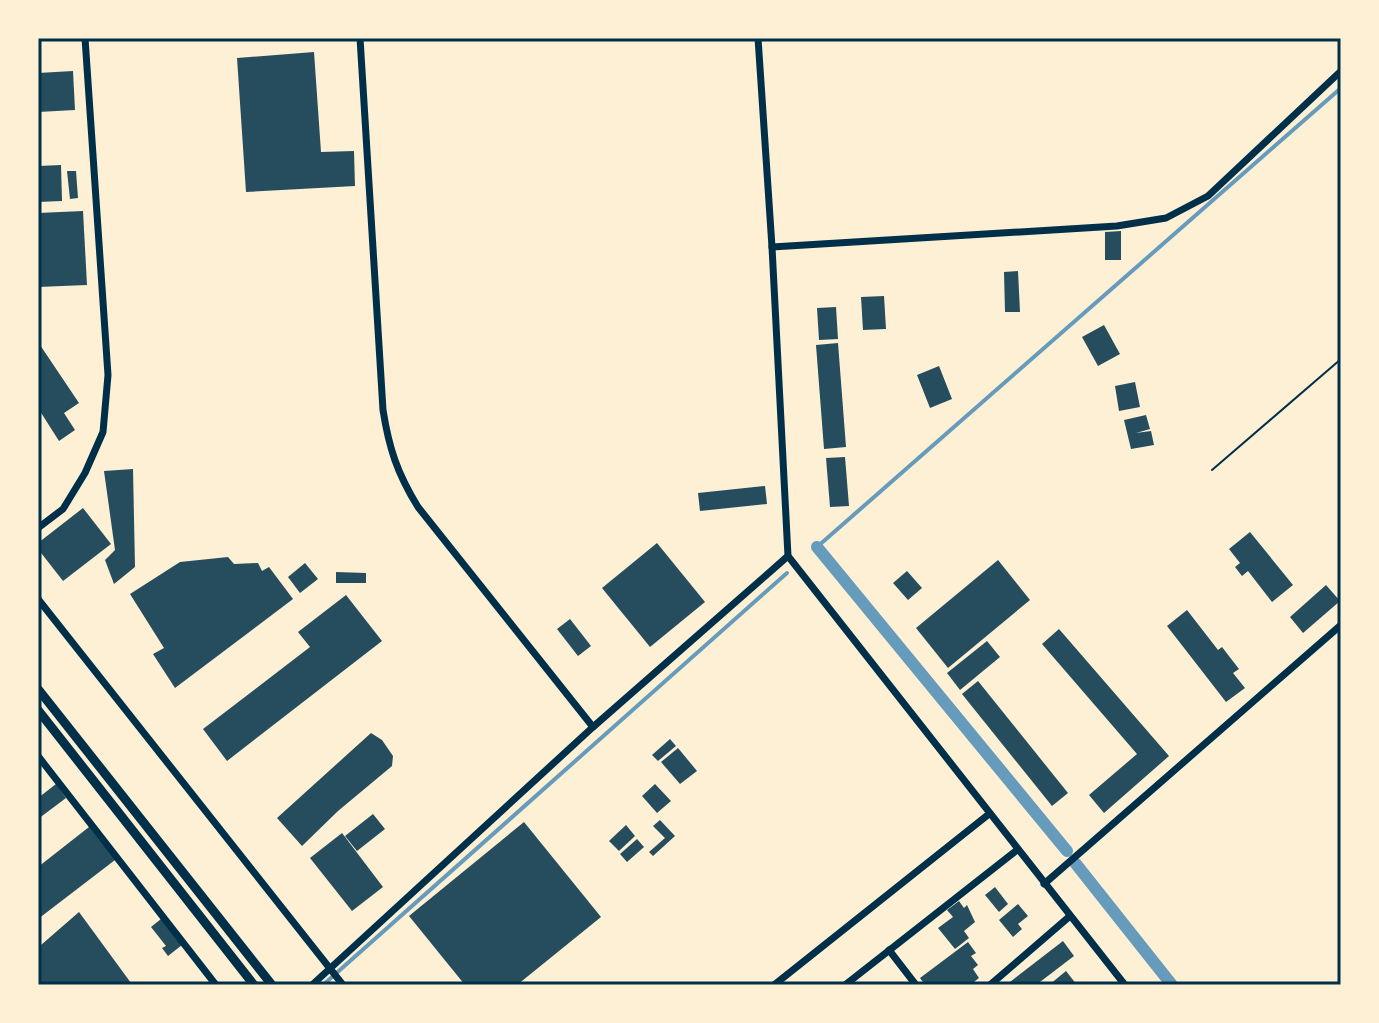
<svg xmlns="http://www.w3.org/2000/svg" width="1379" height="1023" viewBox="0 0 1379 1023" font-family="Poppins,sans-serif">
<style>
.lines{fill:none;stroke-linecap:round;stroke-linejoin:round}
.stream{stroke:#669bbc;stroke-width:4}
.canal{stroke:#669bbc;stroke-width:12}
.building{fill:#264d5e}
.path{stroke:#003049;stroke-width:2}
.minor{stroke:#003049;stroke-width:7}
.secondary{stroke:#003049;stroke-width:9}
.neatline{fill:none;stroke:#003049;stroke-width:3}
</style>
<rect width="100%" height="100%" fill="#fdf0d5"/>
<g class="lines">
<g class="stream">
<polyline points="817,547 1341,88"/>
<polyline points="323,985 787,573"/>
</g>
<g class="canal">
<polyline points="817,547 1067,851"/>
<polyline points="1076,864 1172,985"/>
</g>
</g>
<g class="building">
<polygon points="314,52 321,152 354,151 355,186 246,192 237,58"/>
<polygon points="73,71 75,110 38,112 38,73"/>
<polygon points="61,165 62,201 38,202 38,166"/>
<polygon points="67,171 76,171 78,198 70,199"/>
<polygon points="83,211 87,285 38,287 38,213"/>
<polygon points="1121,231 1121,260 1105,260 1105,232"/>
<polygon points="1018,271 1020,312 1005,312 1004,272"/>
<polygon points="884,296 886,329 863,330 861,297"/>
<polygon points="836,307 838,339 819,340 817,308"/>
<polygon points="1104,325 1120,354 1098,366 1082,337"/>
<polygon points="38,342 79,403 64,413 75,430 59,441 38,408"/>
<polygon points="838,343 846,447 824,449 816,345"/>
<polygon points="939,366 952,399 930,408 917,375"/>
<polygon points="1135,382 1140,407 1119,411 1115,386"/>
<polygon points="1146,415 1150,429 1136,433 1151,431 1154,445 1131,449 1124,420"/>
<polygon points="845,457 849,506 830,507 826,458"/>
<polygon points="133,469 135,567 114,584 105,560 115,550 104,471"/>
<polygon points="765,486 767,504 700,511 698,493"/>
<polygon points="83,508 111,544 63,581 38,549 38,543"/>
<polygon points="1250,532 1293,585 1272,602 1248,571 1242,576 1235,567 1240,563 1229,549"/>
<polygon points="657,543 705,602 650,647 602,588"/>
<polygon points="228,557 234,564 258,563 262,571 269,567 293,599 175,688 153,654 164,648 130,594 180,562"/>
<polygon points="998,560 1030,600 948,668 916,628"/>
<polygon points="305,563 318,579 300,593 288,577"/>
<polygon points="907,571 922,588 908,600 893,583"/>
<polygon points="336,572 366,573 366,583 336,583"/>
<polygon points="1326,585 1340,601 1303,633 1290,617"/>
<polygon points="346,595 382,641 227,761 203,729 310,647 298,632"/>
<polygon points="1187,610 1218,650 1222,647 1239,669 1233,673 1245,688 1226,702 1167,626"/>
<polygon points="570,619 591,646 578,656 557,629"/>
<polygon points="1059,629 1169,756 1104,813 1089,795 1137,754 1042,644"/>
<polygon points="987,641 1000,657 960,690 947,673"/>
<polygon points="978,681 1068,793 1052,806 962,694"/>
<polygon points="371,733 382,740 393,756 392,766 338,811 302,846 277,818"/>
<polygon points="670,739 676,746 658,761 652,755"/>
<polygon points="678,748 697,771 680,784 661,762"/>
<polygon points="56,784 66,798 38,819 38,798"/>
<polygon points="655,784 671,801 657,813 642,796"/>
<polygon points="373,814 385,829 357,851 345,836"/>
<polygon points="660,820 675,836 653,856 649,852 665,838 653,826"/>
<polygon points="524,822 601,917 517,985 465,985 409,916"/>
<polygon points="626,825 635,836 619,851 609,841"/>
<polygon points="89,827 115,860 38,919 38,867"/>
<polygon points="342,833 383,887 352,911 310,858"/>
<polygon points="637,839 644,847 627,862 620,854"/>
<polygon points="995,887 1008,904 999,912 985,895"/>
<polygon points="959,901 964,908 967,905 975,922 964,931 969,938 955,949 938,928 953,917 947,910"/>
<polygon points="1018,904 1028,916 1018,924 1022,929 1013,937 999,920"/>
<polygon points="79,912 131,983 129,985 38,985 38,941 41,945"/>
<polygon points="161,919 182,945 168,956 162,948 166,946 151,927"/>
<polygon points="1063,941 1074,956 1036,985 1006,985"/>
<polygon points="968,942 976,953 971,956 978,965 973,969 979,978 970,985 925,985 920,978"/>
<polygon points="1066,971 1077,985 1049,985"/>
</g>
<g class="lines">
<polyline class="path" points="1212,470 1341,359"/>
<g class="minor">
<path d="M360,38L383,410C389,448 397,473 418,507L593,727"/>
<polyline points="758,38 772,247 788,556 1125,985"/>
<polyline points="772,247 1117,226 1166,218 1208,196 1341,71"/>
<polyline points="38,528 63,509 85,473 103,432 108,375 85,38"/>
<polyline points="38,599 343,985"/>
<polyline points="38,756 216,985"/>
<polyline points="1044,884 1341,625"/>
<polyline points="889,950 916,985"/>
<polyline points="312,985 593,727 788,556"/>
<polyline points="774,985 989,814"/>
<polyline points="845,985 1017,850"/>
<polyline points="990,985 1070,916"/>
</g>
<g class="secondary">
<polyline points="38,689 272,985"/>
<polyline points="38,710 254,985"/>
</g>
</g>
<rect width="1379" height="1023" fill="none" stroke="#fdf0d5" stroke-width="80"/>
<rect x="40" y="40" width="1299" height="943" class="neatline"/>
</svg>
